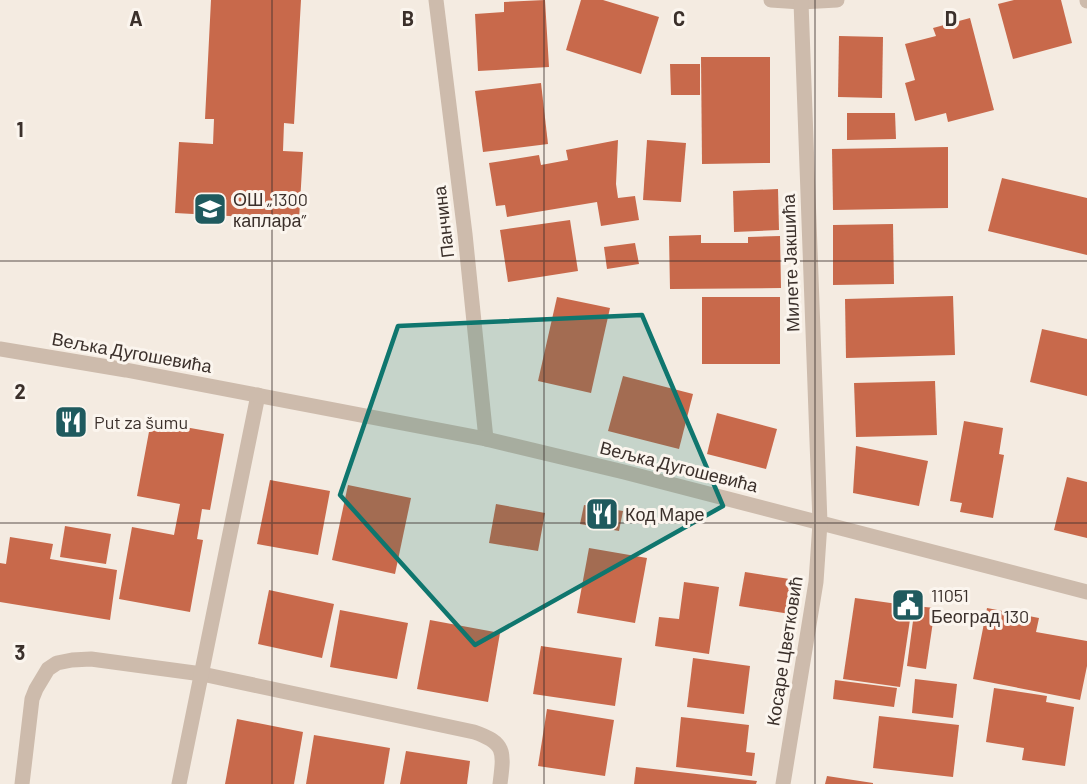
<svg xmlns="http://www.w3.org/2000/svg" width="1087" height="784" viewBox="0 0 1087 784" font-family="Barlow,sans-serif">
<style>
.building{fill:#c8694b}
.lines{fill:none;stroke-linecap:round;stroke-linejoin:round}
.lane{stroke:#cdbbac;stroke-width:15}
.street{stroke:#cdbbac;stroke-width:15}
.marked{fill:#0f766e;fill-opacity:0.2;stroke:#0f766e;stroke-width:4.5;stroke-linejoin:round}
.grid{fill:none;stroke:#3b302b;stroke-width:1.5;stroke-opacity:0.55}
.labels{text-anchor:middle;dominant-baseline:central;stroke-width:6;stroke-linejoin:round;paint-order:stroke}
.poi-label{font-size:18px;fill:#3b302b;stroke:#fbf5ee;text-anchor:start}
.street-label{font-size:18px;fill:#3b302b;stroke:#fbf5ee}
.grid-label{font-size:20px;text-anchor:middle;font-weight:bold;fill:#3b302b;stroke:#fbf5ee;stroke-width:6;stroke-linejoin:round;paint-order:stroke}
</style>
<rect width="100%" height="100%" fill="#f4ebe1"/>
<g class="building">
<polygon points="211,0 301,0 294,124 284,123 283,151 303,152 299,220 175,213 179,142 213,144 214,119 205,119"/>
<polygon points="545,0 549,67 478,71 475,14 504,12 504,2"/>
<polygon points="581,0 603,0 659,17 641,74 566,50"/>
<polygon points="1014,0 1061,0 1072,43 1013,59 998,4"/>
<polygon points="970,18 994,110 948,122 946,113 915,121 905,83 915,80 905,44 936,36 933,28"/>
<polygon points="839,36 883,37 882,98 838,97"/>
<polygon points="701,57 770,57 770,163 702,164"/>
<polygon points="670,64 700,64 700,95 671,95"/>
<polygon points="541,83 548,144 483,152 475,91"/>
<polygon points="847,113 895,113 896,139 847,140"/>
<polygon points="618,140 616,184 618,198 635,196 639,220 601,226 597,202 507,217 505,205 496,206 489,163 539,155 541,165 568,160 566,150"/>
<polygon points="647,140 686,143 681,202 643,200"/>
<polygon points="948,147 948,208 833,210 832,149"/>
<polygon points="1002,178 1087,198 1087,255 988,231"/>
<polygon points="778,189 779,230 734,232 733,191"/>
<polygon points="570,220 578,271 508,282 500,230"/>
<polygon points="893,224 894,284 833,285 833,225"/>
<polygon points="701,235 701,243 748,243 748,237 780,236 781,288 670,289 669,236"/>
<polygon points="635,243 639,264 607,269 604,247"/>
<polygon points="953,296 955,355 846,358 845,299"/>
<polygon points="557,297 610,308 591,393 538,381"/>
<rect x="702" y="297" width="78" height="67"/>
<polygon points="1042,329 1087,339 1087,396 1030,382"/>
<polygon points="623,376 693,394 679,449 608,431"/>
<polygon points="935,381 937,435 856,437 854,383"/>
<polygon points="717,413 777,429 766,469 707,454"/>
<polygon points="151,421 224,434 210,510 202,509 197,539 203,540 190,612 119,599 132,527 174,535 180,504 137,496"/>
<polygon points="964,421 1003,428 999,454 1004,455 993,518 960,512 962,503 950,501"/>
<polygon points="856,446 928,461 919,506 853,493"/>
<polygon points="1067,477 1087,482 1087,538 1054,530"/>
<polygon points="270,480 330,491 318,555 257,544"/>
<polygon points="348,485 411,498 395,574 332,560"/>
<polygon points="496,504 545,513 538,551 489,543"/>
<polygon points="584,505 623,511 619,531 580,524"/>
<polygon points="65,526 111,534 106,564 60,557"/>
<polygon points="10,537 53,544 50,559 117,570 110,620 0,602 0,563 6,564"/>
<polygon points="589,548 647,558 635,623 577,613"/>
<polygon points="745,572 796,580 790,614 739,606"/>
<polygon points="684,582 719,587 709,654 655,646 659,617 679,619"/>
<polygon points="269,590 334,604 322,658 258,644"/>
<polygon points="855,598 912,606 900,687 843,679"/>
<polygon points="915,606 935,608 926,669 907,666"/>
<polygon points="987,608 1039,618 1036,632 1087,641 1087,666 1080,700 973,679"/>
<polygon points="340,610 408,623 397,679 330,667"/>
<polygon points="430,620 500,633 488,702 417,689"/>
<polygon points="541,646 622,658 615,706 533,694"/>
<polygon points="693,658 750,666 744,714 687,707"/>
<polygon points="915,679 957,684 953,718 912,713"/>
<polygon points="835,680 897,688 894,707 833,699"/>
<polygon points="994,688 1047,696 1046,702 1074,707 1065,766 1022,760 1024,748 986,742"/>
<polygon points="547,709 614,720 605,776 538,766"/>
<polygon points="879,716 959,725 953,777 873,768"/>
<polygon points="681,717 749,725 746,752 755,753 752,776 676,767"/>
<polygon points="237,719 303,732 294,784 225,784"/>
<polygon points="314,735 390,748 384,784 306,784"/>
<polygon points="406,751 470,761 467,784 400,784"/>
<polygon points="636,767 757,781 756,784 634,784"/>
<polygon points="827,776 873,783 873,784 825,784"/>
</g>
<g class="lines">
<g class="lane">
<path d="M22,784L32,699L36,689L48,669L57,663L72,660L91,659L202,674L474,732C506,743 504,752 500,784"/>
<polyline points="179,784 258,395"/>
</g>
<g class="street">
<polyline points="436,0 465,234 486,439"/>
<polyline points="771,0 801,2 837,0"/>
<polyline points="1087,0 1087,1"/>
<polyline points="0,349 126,370 486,439 624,472 1087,592"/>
<polyline points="783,784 816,582 820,523 801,2"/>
</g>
</g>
<path class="marked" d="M642,315L723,506L475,645L340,495L398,326Z"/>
<path class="grid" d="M272,0V784M544,0V784M815,0V784M0,261H1087M0,523H1087"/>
<defs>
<symbol id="school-square" viewBox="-11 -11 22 22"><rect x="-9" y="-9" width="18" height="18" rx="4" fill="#1f5a5e" stroke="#fbf5ee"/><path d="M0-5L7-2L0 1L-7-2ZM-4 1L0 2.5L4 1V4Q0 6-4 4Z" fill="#fff"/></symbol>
<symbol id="restaurant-square" viewBox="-11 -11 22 22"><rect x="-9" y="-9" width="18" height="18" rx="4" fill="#1f5a5e" stroke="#fbf5ee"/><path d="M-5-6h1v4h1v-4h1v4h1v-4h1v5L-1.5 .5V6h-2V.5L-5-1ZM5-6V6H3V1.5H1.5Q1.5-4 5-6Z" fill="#fff"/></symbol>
<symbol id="civic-square" viewBox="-11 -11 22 22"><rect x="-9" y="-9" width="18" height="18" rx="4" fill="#1f5a5e" stroke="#fbf5ee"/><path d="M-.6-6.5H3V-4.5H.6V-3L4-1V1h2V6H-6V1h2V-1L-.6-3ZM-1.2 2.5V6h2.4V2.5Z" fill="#fff"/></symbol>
</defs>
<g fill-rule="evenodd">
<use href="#school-square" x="191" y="190" width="38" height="38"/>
<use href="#restaurant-square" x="52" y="403" width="38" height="38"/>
<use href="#restaurant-square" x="583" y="495" width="38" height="38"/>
<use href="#civic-square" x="889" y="586" width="38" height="38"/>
</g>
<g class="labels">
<g class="poi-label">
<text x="233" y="199">ОШ „1300<tspan x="233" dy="21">каплара”</tspan></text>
<text x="94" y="422">Put za šumu</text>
<text x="625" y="514">Код Маре</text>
<text x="931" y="595">11051<tspan x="931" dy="21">Београд 130</tspan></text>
</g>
<g class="street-label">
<text transform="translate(443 222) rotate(-97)">Панчина</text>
<text transform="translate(790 263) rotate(-92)">Милете Јакшића</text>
<text transform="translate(132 352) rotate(10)">Вељка Дугошевића</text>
<text transform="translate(679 466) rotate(14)">Вељка Дугошевића</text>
<text transform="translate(784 651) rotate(-81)">Косаре Цветковић</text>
</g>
</g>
<g class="grid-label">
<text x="136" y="26">A</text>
<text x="408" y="26">B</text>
<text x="679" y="26">C</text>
<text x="951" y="26">D</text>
<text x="20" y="137">1</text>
<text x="20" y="399">2</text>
<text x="20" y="660">3</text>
</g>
</svg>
